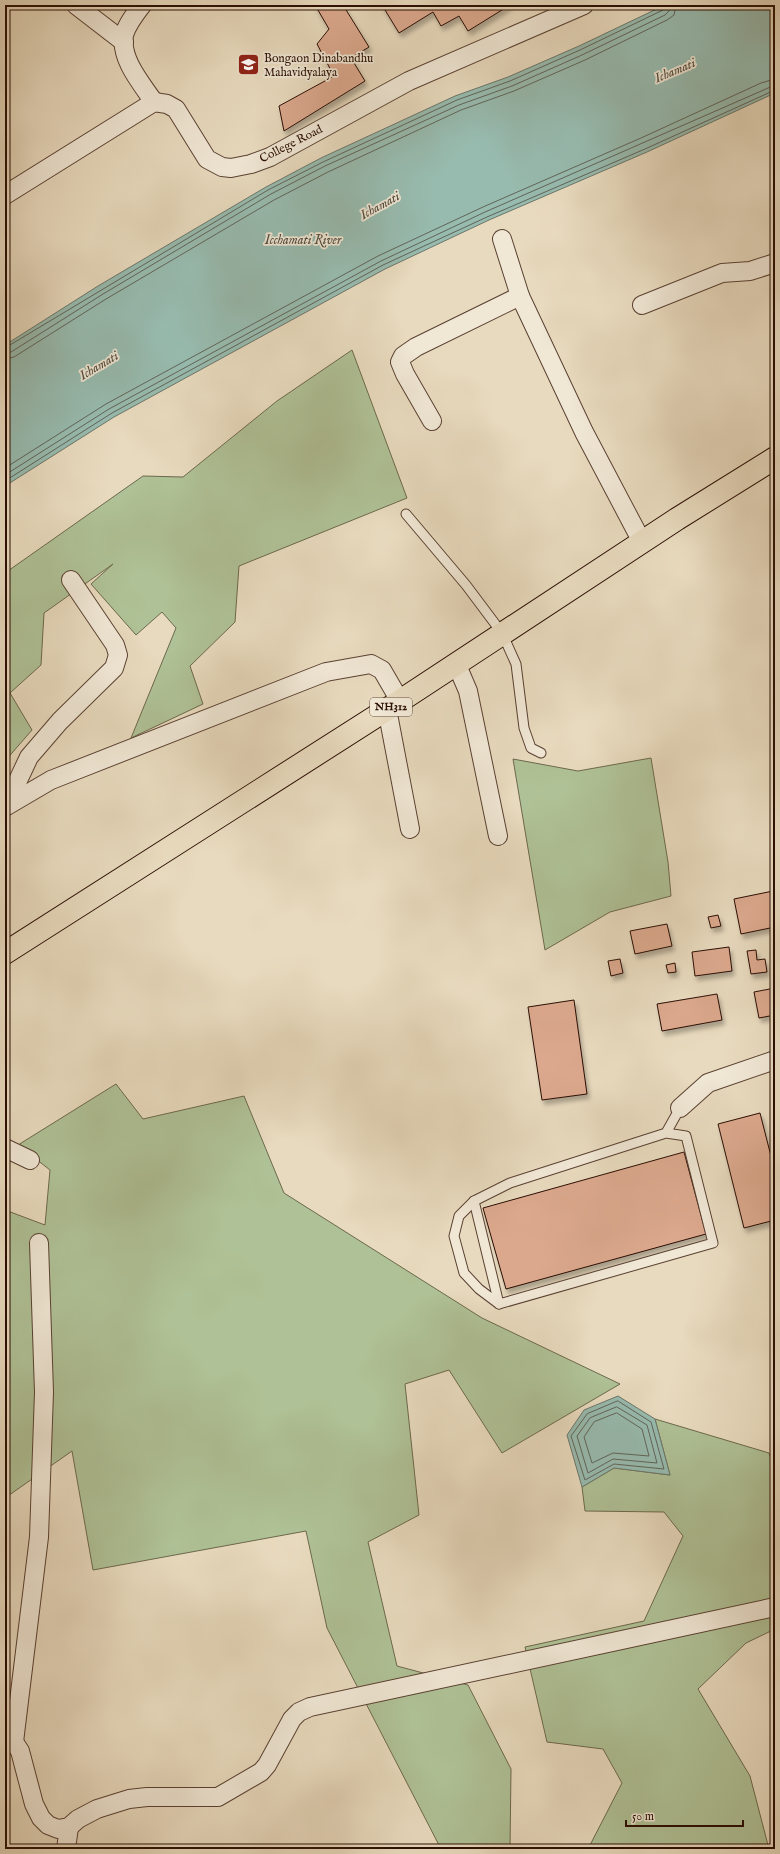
<svg xmlns="http://www.w3.org/2000/svg" width="780" height="1854" viewBox="0 0 780 1854" font-family="'IM FELL English',serif">
<style>
.green{fill:#afc196;stroke:#6c684c}
.water{fill:#97bbaf;stroke:#6b766a}
.lines{fill:none;stroke-linecap:round;stroke-linejoin:round}
.shore{stroke:#606459;stroke-width:1}
.building{fill:#dba88d;stroke:#2a0e03;filter:url(#shadow)}
.service-casing{stroke:#5a4132;stroke-width:11}
.minor-casing{stroke:#5a4132;stroke-width:20}
.trunk-casing{stroke:#2a0e03;stroke-width:24}
.service{stroke:#f0e7d5;stroke-width:9}
.minor{stroke:#f0e7d5;stroke-width:18}
.trunk{stroke:#e8dabe;stroke-width:22}
.labels{text-anchor:middle;dominant-baseline:central;stroke-width:3.5;stroke-linejoin:round;paint-order:stroke}
.shield{fill:#f0e7d5;stroke:#654f42;stroke-width:1}
.shield-label{font-size:11px;font-weight:bold;fill:#2a0e03}
.poi-label{font-size:12px;fill:#2a0e03;stroke:#f0e7d5;text-anchor:start}
.street-label{font-size:12px;fill:#2a0e03;stroke:#f0e7d5}
.water-label{font-size:13px;font-style:italic;fill:#504b3f;stroke:#f0e7d5}
</style>
<defs>
<filter id="shadow"><feDropShadow dx="2.5" dy="4.5" stdDeviation="2" flood-color="#0004"/></filter>
</defs>
<rect width="100%" height="100%" fill="#e8dabe"/>
<filter id="stains"><feTurbulence type="fractalNoise" baseFrequency=".005" numOctaves="4"/><feColorMatrix values="0 0 0 0 .2 0 0 0 0 .09 0 0 0 0 .02 0 0 0 .5 -.17"/></filter>
<radialGradient id="worn" r=".72"><stop offset=".6" stop-color="#630" stop-opacity="0"/><stop offset="1" stop-color="#630" stop-opacity=".3"/></radialGradient>
<g class="green">
<polygon points="352,350 407,498 239,566 235,622 190,666 203,704 131,738 176,628 162,612 136,635 91,584 113,564 44,613 41,665 10,693 32,730 5,761 5,573 143,476 183,477 277,401"/>
<polygon points="651,758 668,862 671,896 610,912 545,950 513,759 578,771"/>
<polygon points="116,1084 143,1119 244,1096 284,1193 482,1318 620,1384 502,1453 449,1370 405,1384 419,1515 368,1542 397,1666 468,1685 511,1769 510,1849 441,1849 327,1628 306,1531 93,1570 72,1451 5,1498 5,1210 45,1225 50,1170 18,1145"/>
<polygon points="655,1419 769,1453 775,1469 775,1629 746,1643 698,1689 750,1776 769,1849 588,1849 622,1783 603,1749 547,1742 525,1647 644,1621 683,1536 664,1512 585,1511 582,1487 614,1468 670,1475"/>
</g>
<g class="water">
<polygon points="665,5 775,5 775,93 647,152 489,220 385,269 114,417 5,486 5,345 98,286 266,187 321,158 455,96 508,77 579,46"/>
<polygon points="618,1396 655,1419 670,1475 614,1468 582,1487 567,1435 584,1410"/>
</g>
<g class="lines">
<g class="shore">
<polyline points="5,348 268,190 323,162 457,100 510,81 580,50 663,10 665,5"/>
<polyline points="5,353 11,352 103,294 271,194 325,166 459,105 512,86 582,55 665,15 669,11 670,5"/>
<polyline points="5,359 14,357 106,299 274,200 328,172 461,110 514,91 585,60 667,20 674,15 676,5"/>
<polyline points="5,468 106,404 378,256 483,207 641,138 761,83 775,79"/>
<polyline points="5,475 109,409 381,261 485,212 775,85"/>
<polyline points="5,481 112,413 383,265 487,217 645,149 775,90"/>
<polygon points="618,1401 651,1422 664,1469 614,1464 585,1480 571,1436 587,1414"/>
<polygon points="617,1407 647,1425 657,1463 613,1459 588,1473 577,1436 590,1418"/>
<polygon points="617,1413 642,1429 649,1456 613,1453 592,1463 584,1437 594,1422"/>
</g>
</g>
<g class="building">
<polygon points="315,5 343,5 369,47 351,58 365,81 284,131 279,106 334,76 317,44 329,29"/>
<polygon points="382,5 510,5 468,31 459,16 441,26 433,12 399,33"/>
<polygon points="773,891 775,900 775,927 741,934 734,899"/>
<polygon points="718,915 721,926 711,928 708,917"/>
<polygon points="667,924 672,946 635,954 630,931"/>
<polygon points="729,947 732,971 695,976 692,952"/>
<polygon points="756,950 757,960 765,959 767,972 751,974 747,951"/>
<polygon points="620,959 623,973 611,976 608,961"/>
<polygon points="675,963 676,972 668,973 666,965"/>
<polygon points="775,988 775,1015 759,1018 754,992"/>
<polygon points="717,994 722,1020 662,1031 657,1004"/>
<polygon points="574,1000 587,1094 542,1100 528,1007"/>
<polygon points="760,1113 775,1172 775,1220 744,1228 718,1124"/>
<polygon points="684,1152 706,1234 506,1289 483,1208"/>
</g>
<g class="lines">
<defs>
<g id="service">
<polyline points="406,514 466,585 502,633 516,664 524,728 531,748 541,753"/>
<polyline points="666,1133 686,1136 713,1243 499,1304 474,1201 510,1183 666,1133 680,1108"/>
<polyline points="474,1201 459,1216 454,1236 464,1273 479,1289 499,1304"/>
</g>
<g id="minor">
<polyline points="76,5 124,42"/>
<path d="M142,5C135,14 127,24 124,35C120,59 141,83 154,102"/>
<polyline points="5,195 154,102 167,104 176,109 207,159 222,167 231,168 251,164 270,157 409,81 584,5"/>
<polyline points="502,239 520,296 584,432 642,542"/>
<polyline points="642,305 722,273 750,271 775,263"/>
<polyline points="432,421 405,374 400,362 403,356 416,347 520,296"/>
<polyline points="456,663 468,691 498,836"/>
<polyline points="387,709 410,829"/>
<polyline points="6,806 29,757 60,721 114,668 118,655 115,645 71,580"/>
<polyline points="5,807 51,780 326,672 371,664 382,670 400,701"/>
<polyline points="680,1108 708,1083 775,1060"/>
<polyline points="5,1148 30,1160"/>
<polyline points="5,1737 14,1742 20,1751 34,1804 41,1818 48,1825 58,1829 69,1827 78,1819 97,1809 129,1799 147,1797 218,1797 261,1772 267,1765 292,1719 299,1712 310,1707 775,1607"/>
<polyline points="14,1742 39,1537 44,1392 39,1243"/>
<polyline points="66,1849 69,1827"/>
</g>
<polyline id="trunk" points="5,953 400,701 677,519 775,458"/>
</defs>
<use href="#service" class="service-casing"/>
<use href="#minor" class="minor-casing"/>
<use href="#trunk" class="trunk-casing"/>
<use href="#service" class="service"/>
<use href="#minor" class="minor"/>
<use href="#trunk" class="trunk"/>
</g>
<defs>
<symbol id="university-square" viewBox="-11 -11 22 22"><rect x="-9" y="-9" width="18" height="18" rx="4" fill="#8f2418" stroke="#f0e7d5"/><path d="M0-5L7-2L0 1L-7-2ZM-4 1L0 2.5L4 1V4Q0 6-4 4Z" fill="#fff"/></symbol>
</defs>
<g fill-rule="evenodd">
<use href="#university-square" x="236" y="52" width="25" height="25"/>
</g>
<g class="labels">
<rect class="shield" x="370" y="698" width="42" height="18" rx="3"/>
<g class="shield-label">
<text x="391" y="707">NH312</text>
</g>
<g class="poi-label">
<text x="264" y="58">Bongaon Dinabandhu<tspan x="264" dy="14">Mahavidyalaya</tspan></text>
</g>
<g class="street-label">
<text transform="translate(291 144) rotate(-27)">College Road</text>
</g>
<g class="water-label">
<text transform="translate(675 71) rotate(-23)">Ichamati</text>
<text transform="translate(380 206) rotate(-29)">Ichamati</text>
<text x="303" y="240">Icchamati River</text>
<text transform="translate(99 366) rotate(-31)">Ichamati</text>
</g>
</g>
<rect width="780" height="1854" fill="none" stroke="#e8dabe" stroke-width="20"/>
<rect x="6" y="6" width="768" height="1842" fill="none" stroke="#2a0e03" stroke-width="2"/>
<rect x="10" y="10" width="760" height="1834" fill="none" stroke="#2a0e03"/>
<path d="M626 1820v6h117v-6" fill="none" stroke="#2a0e03" stroke-width="2"/>
<text x="632" y="1820" font-size="12" fill="#2a0e03" stroke="#f0e7d5" stroke-width="3" paint-order="stroke">50 m</text>
<rect width="100%" height="100%" filter="url(#stains)"/>
<rect width="100%" height="100%" fill="url(#worn)"/>
</svg>
